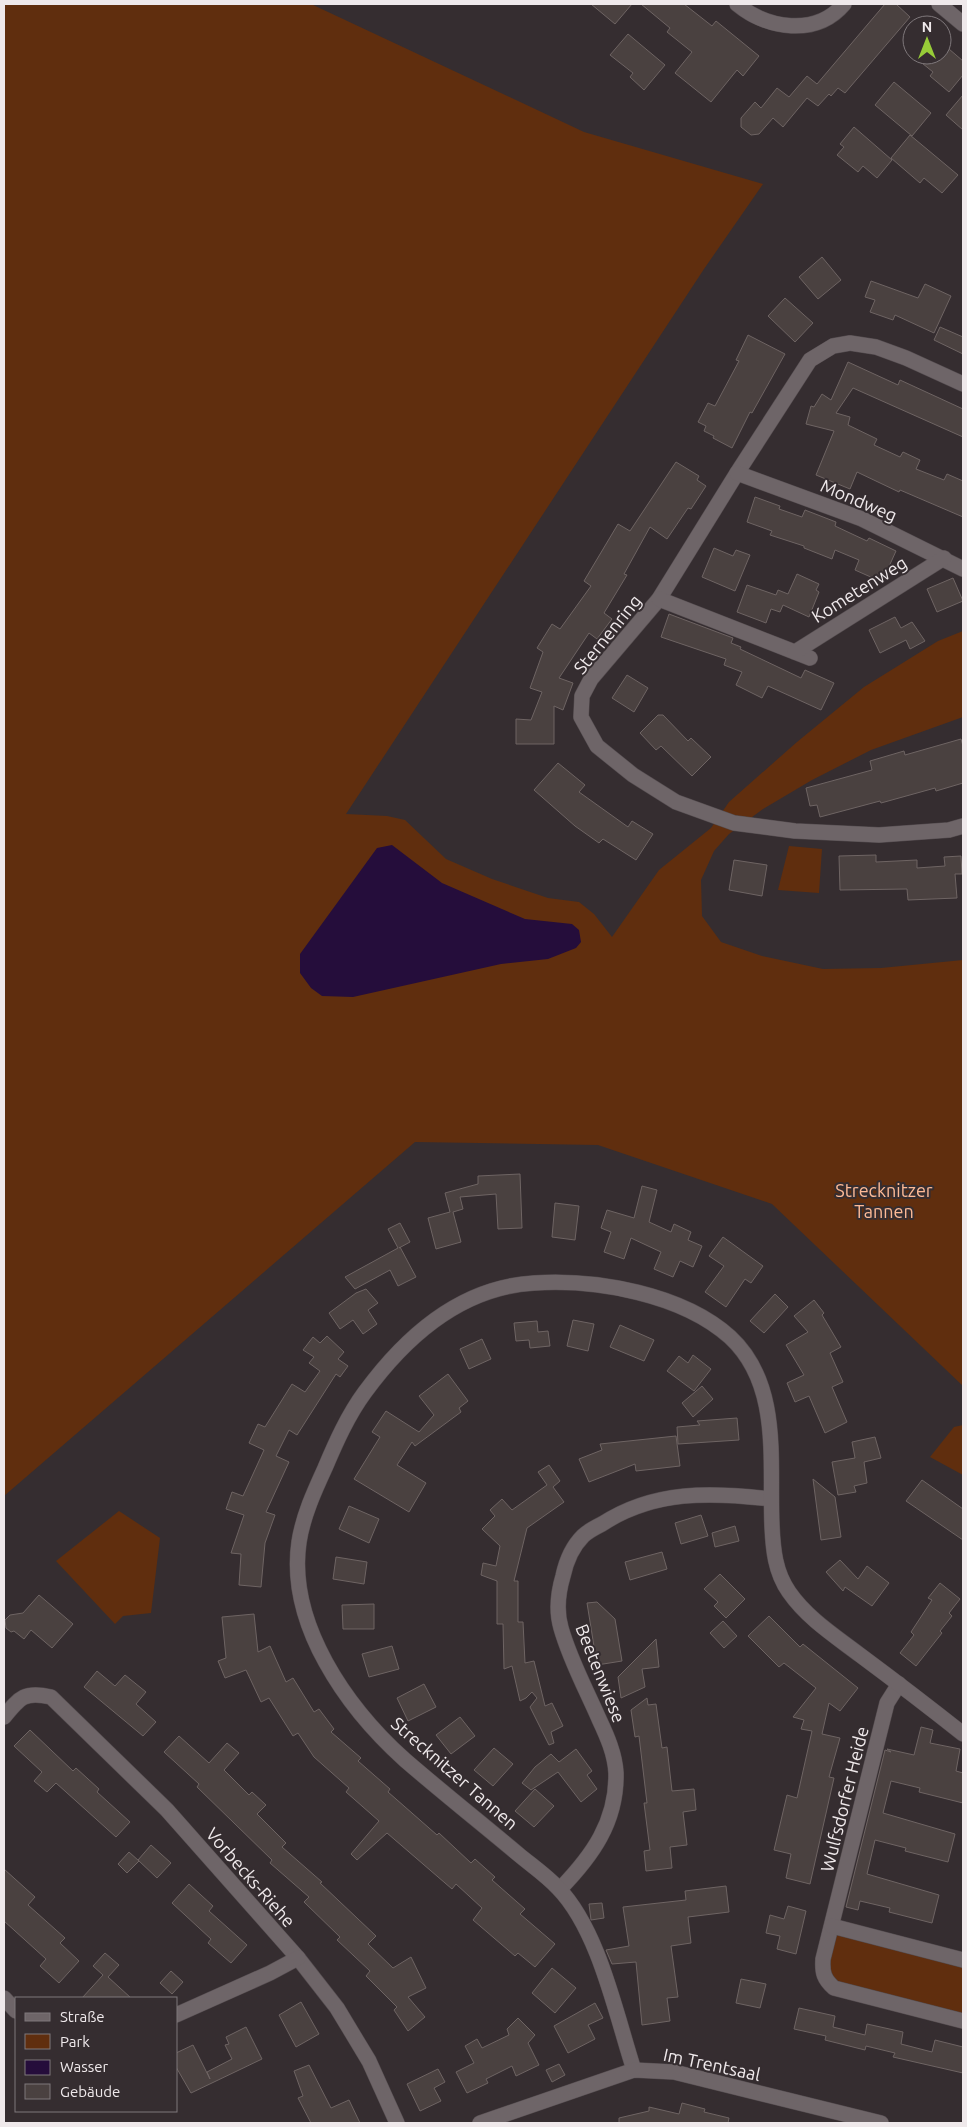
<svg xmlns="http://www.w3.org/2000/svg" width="967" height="2127" viewBox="0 0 967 2127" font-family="Ubuntu,sans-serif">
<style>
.green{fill:#602e0e}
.water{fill:#250d3b}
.building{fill:#4a4140;stroke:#6e6463}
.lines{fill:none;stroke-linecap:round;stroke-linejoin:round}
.minor-casing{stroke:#544c4f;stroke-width:16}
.minor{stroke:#6e6568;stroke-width:15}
.labels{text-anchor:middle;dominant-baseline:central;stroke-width:4;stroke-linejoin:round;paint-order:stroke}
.street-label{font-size:18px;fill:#efe9eb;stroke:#352d30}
.park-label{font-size:18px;fill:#fdba96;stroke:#352d30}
</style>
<rect width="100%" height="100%" fill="#352d30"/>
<g class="green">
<polygon points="4,4 311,4 584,132 763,184 704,269 346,814 387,816 405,820 446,859 492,879 548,898 579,902 594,914 612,937 659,870 711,828 729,802 797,742 864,687 938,641 963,631 963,717 871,750 812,780 763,809 729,834 714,851 701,880 702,916 721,942 762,956 823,969 881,968 963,960 963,1386 772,1204 598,1145 415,1142 4,1496"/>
<polygon points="789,846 822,849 819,893 778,890"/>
<polygon points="963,1425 963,1475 930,1457 954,1427"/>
<polygon points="119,1511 160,1538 151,1613 123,1616 115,1624 56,1561"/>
<polygon points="832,1926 963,1960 963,2021 834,1988 822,1970"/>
</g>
<polygon class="water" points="392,845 442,883 525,919 572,924 579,930 581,942 576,948 548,959 501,964 353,997 322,996 311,988 300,973 300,954 377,848"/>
<g class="building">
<polygon points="591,4 632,4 615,24"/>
<polygon points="641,4 684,4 712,26 716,21 759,56 743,76 737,70 711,102 675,73 692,52 667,32 670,28"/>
<polygon points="885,4 896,4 910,17 845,93 838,88 831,96 829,94 818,106 807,98 783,127 773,118 759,134 751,135 741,127 741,118 755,102 761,108 777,88 789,97 807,76 817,84"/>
<polygon points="628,34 665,65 644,90 630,77 633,73 610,55"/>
<polygon points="942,43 963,61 963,75 949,92 930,76 933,72 912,55 942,55"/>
<polygon points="894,82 931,113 912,136 875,105"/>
<polygon points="963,95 963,130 946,115"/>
<polygon points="854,127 892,160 877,178 863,166 858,172 837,155 844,147 840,144"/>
<polygon points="910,135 958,175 942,193 924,178 920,183 891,158"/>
<polygon points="822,257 841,280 818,299 799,277"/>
<polygon points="871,281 918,298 925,284 951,296 934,333 895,315 893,320 870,312 875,300 865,297"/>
<polygon points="785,298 813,323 795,342 768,316"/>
<polygon points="940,327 963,337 963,354 934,340"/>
<polygon points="748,335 785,354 752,413 750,412 732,448 713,438 714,436 704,431 706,426 698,422 708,403 715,406 739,361 736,360"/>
<polygon points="848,362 898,385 900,380 963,409 963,437 853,388 836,413 850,417 848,425 877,439 874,445 900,457 903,452 920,460 916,469 944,480 947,474 963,481 963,517 900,490 899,492 857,472 850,489 816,475 834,431 806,424 811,406 814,407 822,394 831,400"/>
<polygon points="676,462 699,476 697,480 706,486 691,509 688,508 667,539 650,527 624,574 627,575 604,613 612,619 597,639 589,633 559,678 573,683 563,710 554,706 554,744 516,744 516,719 531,720 542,692 530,688 543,652 537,648 552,624 560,629 591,586 584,581 618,524 630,531"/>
<polygon points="755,497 780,506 779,509 802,517 805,510 836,522 835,526 867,541 869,538 896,551 882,582 855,570 859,560 835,550 832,559 804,548 804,546 770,535 772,531 747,522"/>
<polygon points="714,548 733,556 736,550 750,555 735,591 702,577"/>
<polygon points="797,574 819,584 816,590 819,592 809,617 783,605 780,612 771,609 766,623 737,612 747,585 776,595 778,590 788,594"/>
<polygon points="953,578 963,601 937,612 927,589"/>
<polygon points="669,614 733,638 731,643 741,647 740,649 801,678 805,670 834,683 821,710 768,686 762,698 736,685 742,672 724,665 726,659 661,637"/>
<polygon points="895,617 901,628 912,622 925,641 910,649 906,640 880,653 869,630"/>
<polygon points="627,675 648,688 634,712 612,698"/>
<polygon points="658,715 663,715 688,741 691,738 711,757 692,776 661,746 656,750 640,733"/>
<polygon points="961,739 963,746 963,783 936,791 935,788 881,803 880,801 820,817 817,805 810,806 806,788 872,770 870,761 904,751 905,755"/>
<polygon points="558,763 585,785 579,792 628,827 632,821 653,834 636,860 603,839 599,843 575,826 534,790"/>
<polygon points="876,855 876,862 917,860 917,868 945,866 944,857 961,856 962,874 955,874 957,898 908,900 907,889 840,890 839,856"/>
<polygon points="734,860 767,865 762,896 729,890"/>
<polygon points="520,1174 522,1228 498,1229 496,1194 460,1197 463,1209 453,1212 461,1242 436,1249 428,1218 450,1212 445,1193 478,1184 478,1176"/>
<polygon points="642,1186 657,1190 649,1222 671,1232 674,1224 691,1232 688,1240 702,1246 693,1267 680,1261 673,1277 654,1269 661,1252 631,1238 624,1259 604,1252 611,1232 601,1228 607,1210 634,1218"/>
<polygon points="555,1203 579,1206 575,1240 552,1237"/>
<polygon points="400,1223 410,1242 399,1248 400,1247 416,1277 398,1286 390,1270 355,1289 345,1277 398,1248 388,1229"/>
<polygon points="723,1237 763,1266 751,1283 745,1279 726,1307 705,1292 724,1266 709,1256"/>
<polygon points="366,1289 378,1303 368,1310 377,1324 363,1334 353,1320 340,1329 329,1313 356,1293"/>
<polygon points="775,1294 788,1307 764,1333 750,1321"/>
<polygon points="814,1300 824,1313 822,1315 841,1347 830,1353 843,1382 832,1387 847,1422 825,1433 809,1396 795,1402 787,1383 804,1375 786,1345 808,1332 794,1316"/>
<polygon points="573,1320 594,1324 588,1351 567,1346"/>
<polygon points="537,1321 538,1332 548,1331 550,1346 530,1348 529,1340 516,1341 514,1323"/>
<polygon points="620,1325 654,1340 644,1361 610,1347"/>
<polygon points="327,1336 344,1352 338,1359 348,1366 340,1377 336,1374 297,1435 289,1430 276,1456 289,1462 266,1512 275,1515 265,1543 261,1587 239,1585 241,1554 231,1553 244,1515 226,1509 232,1492 243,1496 264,1450 249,1443 258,1424 265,1427 292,1384 305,1392 320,1371 309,1363 314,1357 303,1350 313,1337 320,1343"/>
<polygon points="482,1339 491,1359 469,1369 460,1349"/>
<polygon points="693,1355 711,1369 694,1391 667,1371 679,1356 688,1363"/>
<polygon points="448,1374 468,1401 459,1408 461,1412 415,1446 412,1442 397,1465 426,1483 409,1512 354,1479 380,1437 372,1432 386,1411 419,1432 434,1415 419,1396"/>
<polygon points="702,1386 713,1399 693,1417 682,1403"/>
<polygon points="737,1418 739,1440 678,1444 677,1427 700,1425 697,1421"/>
<polygon points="676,1436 680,1466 636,1471 635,1464 589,1482 579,1459 602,1450 600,1444"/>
<polygon points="875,1437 881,1458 864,1462 867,1483 854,1486 856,1492 838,1495 832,1462 855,1458 852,1442"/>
<polygon points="549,1465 560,1481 553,1487 564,1502 527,1528 514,1581 518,1581 518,1622 523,1622 525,1663 534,1661 545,1706 552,1703 563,1726 551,1732 554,1743 549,1745 530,1707 537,1698 532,1692 526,1698 520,1701 512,1666 504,1669 503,1624 497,1624 497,1581 481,1575 483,1563 496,1566 500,1546 482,1529 495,1516 490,1510 502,1499 512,1510 547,1485 538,1472"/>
<polygon points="813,1479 835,1497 841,1537 821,1540"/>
<polygon points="922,1480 963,1509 963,1540 906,1501"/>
<polygon points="349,1506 379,1519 369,1543 339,1529"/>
<polygon points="701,1515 708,1536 681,1544 675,1523"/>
<polygon points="735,1526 739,1541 715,1547 712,1533"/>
<polygon points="662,1552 667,1569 630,1580 625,1562"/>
<polygon points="336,1557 367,1562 364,1584 333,1579"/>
<polygon points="840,1560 858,1579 867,1566 889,1583 872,1606 845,1587 843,1591 826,1572"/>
<polygon points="720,1574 745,1599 726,1618 714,1606 718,1602 704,1589"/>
<polygon points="940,1583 960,1599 949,1613 952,1616 940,1631 942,1633 916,1666 900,1653 914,1635 911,1632 932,1600 928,1598"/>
<polygon points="39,1595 73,1624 52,1648 31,1630 24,1639 14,1631 11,1632 6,1628 5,1620 10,1615 23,1613"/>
<polygon points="597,1602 615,1619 622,1661 597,1665 587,1603"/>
<polygon points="374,1604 374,1629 343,1629 342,1605"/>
<polygon points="254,1614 258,1652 270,1646 286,1682 293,1678 314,1712 319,1709 334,1729 331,1732 361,1758 358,1761 390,1789 388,1792 437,1835 439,1833 471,1863 475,1859 495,1877 492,1880 525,1909 520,1914 555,1944 535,1967 518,1953 515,1956 473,1920 482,1908 456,1884 452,1889 387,1833 357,1860 351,1854 379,1821 346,1792 349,1788 314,1757 298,1733 293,1736 269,1698 261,1702 246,1670 225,1678 218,1661 226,1658 222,1617"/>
<polygon points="769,1616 800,1647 803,1644 858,1688 840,1711 829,1703 822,1734 840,1738 829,1777 834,1778 810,1884 786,1878 791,1854 774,1850 787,1795 797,1798 812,1731 801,1729 804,1720 793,1717 816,1688 784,1663 779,1667 748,1636"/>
<polygon points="723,1621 737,1636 724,1648 710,1633"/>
<polygon points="656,1639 659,1667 642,1669 645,1687 621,1698 618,1677"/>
<polygon points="392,1646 399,1669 369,1677 362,1654"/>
<polygon points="97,1671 115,1686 125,1675 146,1692 136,1704 156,1722 143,1736 84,1687"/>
<polygon points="424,1684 436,1707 408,1721 397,1698"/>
<polygon points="647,1698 648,1705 656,1704 662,1748 667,1747 672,1791 694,1789 696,1810 683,1812 687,1845 670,1847 672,1868 646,1871 644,1851 650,1850 644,1803 647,1803 639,1736 635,1737 631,1710"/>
<polygon points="460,1717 475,1736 451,1754 436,1735"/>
<polygon points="921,1727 933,1730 930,1743 960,1749 956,1771 963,1773 963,1803 919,1792 920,1788 891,1781 883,1813 955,1834 948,1862 905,1851 906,1848 875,1840 867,1874 939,1895 932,1923 889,1912 890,1908 860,1901 858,1910 846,1907 885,1750 891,1752 887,1749 914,1755"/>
<polygon points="30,1730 73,1771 76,1768 99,1789 97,1792 130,1822 116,1837 56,1783 47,1792 34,1781 42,1772 14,1746"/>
<polygon points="179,1736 209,1763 227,1743 239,1753 224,1770 249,1795 252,1792 266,1805 257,1814 286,1843 282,1847 322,1882 320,1883 376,1936 368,1944 393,1968 411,1957 426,1988 408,1997 425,2017 408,2031 394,2010 397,2007 366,1976 370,1971 337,1940 340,1937 304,1902 309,1897 270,1863 272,1860 197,1787 199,1784 164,1752"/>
<polygon points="494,1748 513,1764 493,1786 474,1770"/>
<polygon points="576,1749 592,1771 587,1775 597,1789 581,1802 558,1772 531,1790 522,1783 535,1767 551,1754 559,1762"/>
<polygon points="535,1789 554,1806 534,1827 515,1811"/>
<polygon points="151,1845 171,1863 157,1878 138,1860"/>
<polygon points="129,1852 139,1861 127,1873 118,1864"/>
<polygon points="4,1869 35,1897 28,1905 65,1938 60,1943 79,1961 59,1983 40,1966 46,1959 4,1921"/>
<polygon points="189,1884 213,1906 209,1911 247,1945 231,1963 208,1943 211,1939 172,1903"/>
<polygon points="726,1886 729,1912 688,1917 691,1943 671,1946 678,1997 667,1998 670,2021 642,2025 636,1962 612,1964 606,1950 629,1946 623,1907 686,1900 685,1891"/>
<polygon points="602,1903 604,1918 591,1920 589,1904"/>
<polygon points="788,1906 806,1911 796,1954 777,1949 780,1936 766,1933 770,1915 784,1919"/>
<polygon points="105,1953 119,1965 108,1977 131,1998 82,1998 103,1975 93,1966"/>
<polygon points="552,1968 576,1988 555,2013 532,1993"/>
<polygon points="171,1971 183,1982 172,1994 160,1983"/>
<polygon points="741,1979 766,1984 760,2008 736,2003"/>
<polygon points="301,2002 319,2034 296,2047 279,2015"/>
<polygon points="595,2003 603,2018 588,2025 595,2039 568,2053 554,2026"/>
<polygon points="799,2008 835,2016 833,2027 865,2035 867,2024 903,2032 901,2044 932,2052 935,2040 963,2047 963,2073 893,2057 895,2053 866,2046 865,2050 825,2040 826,2036 794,2029"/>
<polygon points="518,2018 535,2035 528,2043 539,2065 516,2076 512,2066 486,2079 488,2083 467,2093 456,2072 474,2063 465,2046 477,2039 482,2048 509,2035 507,2029"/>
<polygon points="246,2027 262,2059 191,2093 176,2067 176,2053 193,2045 210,2079 207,2072 232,2059 225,2045 229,2044 226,2037"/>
<polygon points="559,2064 565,2075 552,2082 546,2070"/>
<polygon points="309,2065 331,2108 349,2100 360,2123 311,2123 298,2098 303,2096 294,2071"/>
<polygon points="438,2069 445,2082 434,2088 441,2101 420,2111 407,2084"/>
<polygon points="682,2103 705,2109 704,2112 729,2118 728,2123 619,2123 619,2118 649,2111 649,2107 679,2114"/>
</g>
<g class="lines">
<defs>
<g id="minor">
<path d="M737,4C767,29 816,37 844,4"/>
<polyline points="939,4 963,24"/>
<polyline points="963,384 906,358 876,347 850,343 833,346 810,360 737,473 659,599 591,679 582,696 581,717 597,746 633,775 676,802 734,823 795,831 879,835 949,830 963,826"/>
<polyline points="737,473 862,519 963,569"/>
<polyline points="659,599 810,658"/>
<polyline points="795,652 944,558"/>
<path d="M899,1684L887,1703L823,1959C822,1973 824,1979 834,1988L963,2021"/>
<path d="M4,1717C20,1697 25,1691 51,1697L167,1810L298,1958L337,2008L369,2061L397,2123"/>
<path d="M560,1889C592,1856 617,1822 616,1773C615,1754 607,1736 599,1719C586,1689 570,1660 561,1628C556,1611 558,1593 563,1576C566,1562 573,1546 583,1536C588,1531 596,1527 602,1524C654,1490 711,1492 771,1499"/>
<polyline points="832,1926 963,1960"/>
<polyline points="4,1998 16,2011"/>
<polyline points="176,2015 270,1973 298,1958"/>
<path d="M634,2070C616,2015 599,1930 558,1888C546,1875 531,1865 518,1854C481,1823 442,1792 405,1760C347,1708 287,1624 299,1542C303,1516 314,1492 325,1468C336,1442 348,1415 365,1392C406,1336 462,1287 534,1283C597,1279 682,1294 730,1337C782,1385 769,1463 772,1526C773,1549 775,1572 789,1592C807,1618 835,1636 860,1655C895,1681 929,1707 963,1734"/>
<polyline points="480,2123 634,2070 674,2072 881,2123"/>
</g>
</defs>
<use href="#minor" class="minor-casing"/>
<use href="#minor" class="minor"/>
</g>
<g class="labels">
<g class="street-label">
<text transform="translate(859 500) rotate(23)">Mondweg</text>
<text transform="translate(859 589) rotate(-32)">Kometenweg</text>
<text transform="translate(607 634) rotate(-51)">Sternenring</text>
<text transform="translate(601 1673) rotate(68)">Beetenwiese</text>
<text transform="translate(455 1773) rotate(41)">Strecknitzer Tannen</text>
<text transform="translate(844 1799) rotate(-76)">Wulfsdorfer Heide</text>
<text transform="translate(251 1877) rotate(49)">Vorbecks-Riehe</text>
<text transform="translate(712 2064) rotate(12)">Im Trentsaal</text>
</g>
<g class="park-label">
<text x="884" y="1190">Strecknitzer<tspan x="884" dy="21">Tannen</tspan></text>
</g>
</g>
<rect width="967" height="2127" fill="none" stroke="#efe9eb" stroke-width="10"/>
<rect x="15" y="1997" width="162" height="115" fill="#352d30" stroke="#7f787b"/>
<rect x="25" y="2013" width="25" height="8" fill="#6e6568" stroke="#7f787b"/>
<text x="60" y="2022" font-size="15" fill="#efe9eb">Straße</text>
<rect x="25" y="2034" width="25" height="15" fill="#602e0e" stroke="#7f787b"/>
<text x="60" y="2047" font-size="15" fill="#efe9eb">Park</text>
<rect x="25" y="2060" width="25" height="15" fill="#250d3b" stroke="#7f787b"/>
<text x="60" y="2072" font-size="15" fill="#efe9eb">Wasser</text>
<rect x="25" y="2084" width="25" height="15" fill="#4a4140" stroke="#7f787b"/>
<text x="60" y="2097" font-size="15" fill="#efe9eb">Gebäude</text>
<g transform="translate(927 40)"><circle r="24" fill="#352d30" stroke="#7f787b"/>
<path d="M0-4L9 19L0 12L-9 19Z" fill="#97cc38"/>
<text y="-8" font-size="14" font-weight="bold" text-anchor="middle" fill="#efe9eb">N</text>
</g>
</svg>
